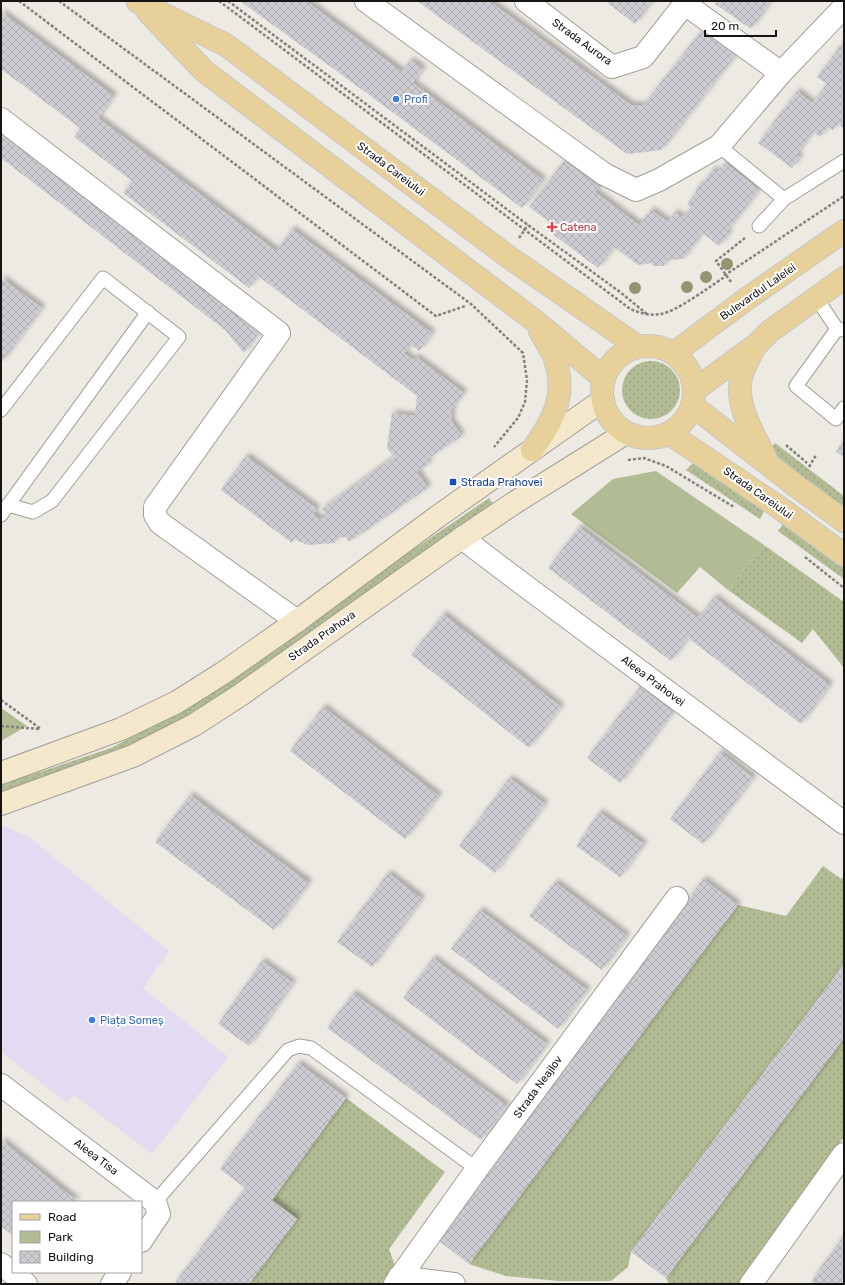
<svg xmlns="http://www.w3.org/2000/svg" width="845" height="1285" viewBox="0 0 845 1285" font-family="Rubik,sans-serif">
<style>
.commercial{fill:#e2dbf1}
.grass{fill:url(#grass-dots)}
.green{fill:#b1bb94}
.building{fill:url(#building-cross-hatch);filter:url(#shadow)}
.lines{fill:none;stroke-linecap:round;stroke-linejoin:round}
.lane-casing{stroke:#a29f99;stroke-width:15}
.street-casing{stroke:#a29f99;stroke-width:24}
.secondary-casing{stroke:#a29f99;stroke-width:24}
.primary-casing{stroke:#c7c7c6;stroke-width:24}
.path{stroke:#84817d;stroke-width:2.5;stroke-dasharray:3 2;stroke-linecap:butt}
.lane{stroke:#fff;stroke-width:13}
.street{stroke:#fff;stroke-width:22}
.secondary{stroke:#f3e7cc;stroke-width:22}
.primary{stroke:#e8d09a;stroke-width:22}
.tree{fill:#919671}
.shop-dot{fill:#3f7fe0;stroke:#fff;stroke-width:1.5}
.health-dot{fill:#e0444e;stroke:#fff;stroke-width:1.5}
.transit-dot{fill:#1a4fb4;stroke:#fff;stroke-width:1.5}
.labels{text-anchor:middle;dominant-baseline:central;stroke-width:4;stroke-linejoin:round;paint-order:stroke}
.street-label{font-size:11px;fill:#161413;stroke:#fff}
.shop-label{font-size:11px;fill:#366cbe;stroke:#fff;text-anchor:start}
.health-label{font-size:11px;fill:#be3a42;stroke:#fff;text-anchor:start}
.transit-label{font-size:11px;fill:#164399;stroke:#fff;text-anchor:start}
</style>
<defs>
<pattern id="grass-dots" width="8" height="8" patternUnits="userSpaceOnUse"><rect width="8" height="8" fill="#b1bb94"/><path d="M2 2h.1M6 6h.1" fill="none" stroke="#98a07f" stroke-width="1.8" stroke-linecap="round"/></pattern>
<pattern id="building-cross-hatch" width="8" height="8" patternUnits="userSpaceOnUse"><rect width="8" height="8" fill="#ccccd2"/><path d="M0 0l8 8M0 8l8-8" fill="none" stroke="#aeaeb3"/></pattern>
<filter id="shadow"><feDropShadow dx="3.5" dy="-3.5" stdDeviation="2" flood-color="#0004"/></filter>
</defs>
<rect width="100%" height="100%" fill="#ede9e3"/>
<polygon class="commercial" points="1,826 5,826 30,838 169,951 143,988 228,1057 152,1154 74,1095 67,1103 1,1052"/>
<g class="grass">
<circle cx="651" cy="390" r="29"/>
<polygon points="775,443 844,496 844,511 767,454"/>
<polygon points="694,462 765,509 760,519 686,470"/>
<polygon points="489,498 495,507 197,718 55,779 1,795 1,783 40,772 111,748 165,719"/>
<polygon points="784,523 844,567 844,579 778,531"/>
<polygon points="764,545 844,602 844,668 813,629 802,643 728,590"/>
<polygon points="823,866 841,879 844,876 844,964 631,1252 628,1267 611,1281 559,1281 506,1276 469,1264 738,905 786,916"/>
<polygon points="844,1038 844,1137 738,1284 669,1284 666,1278"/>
<polygon points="346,1098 445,1172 389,1249 399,1277 395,1284 249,1284 297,1219 272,1200"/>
</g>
<g class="green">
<polygon points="656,471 764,545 728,590 700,567 677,593 571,514 613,479"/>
<polygon points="1,708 27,726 1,741"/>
</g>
<g class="building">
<polygon points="240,1 306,1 402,72 410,60 423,69 413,83 543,180 522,208 338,72"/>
<polygon points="417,1 489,1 631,105 643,105 705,26 738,52 661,150 627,154"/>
<polygon points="605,1 652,1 635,24"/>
<polygon points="717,1 771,1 751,29 715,4"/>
<polygon points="1,12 114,96 98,118 276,251 292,229 432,333 419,351 411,345 404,353 413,360 416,357 464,393 452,408 451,421 462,436 426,460 429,464 417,472 428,488 349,542 346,537 335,538 335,543 308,545 294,539 292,543 221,490 246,456 317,509 313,514 320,519 326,515 322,509 394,457 387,448 392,413 415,416 417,396 258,276 249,288 123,193 132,181 74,137 80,128 1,69"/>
<polygon points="844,41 844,129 838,124 833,130 828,127 820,137 813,132 796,155 800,157 792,168 758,143 797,91 812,103 827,84 817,77"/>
<polygon points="1,131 260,331 244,353 225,330 1,158"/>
<polygon points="564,161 599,187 595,192 639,225 651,210 668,222 675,212 682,218 691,207 687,204 696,192 696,188 699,185 702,184 713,169 717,173 725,163 759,190 726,232 729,234 719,246 702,233 683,259 666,260 664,266 653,266 651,263 638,265 614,247 598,268 546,229 551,223 529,207"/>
<polygon points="1,278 42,308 1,363"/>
<polygon points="844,440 844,457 836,452"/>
<polygon points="579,527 698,618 714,597 830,685 801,724 688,638 671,661 548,568"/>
<polygon points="443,614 561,707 529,748 411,655"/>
<polygon points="640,687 673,712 620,783 587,758"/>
<polygon points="323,707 439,796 405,839 290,751"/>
<polygon points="720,752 753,778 703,844 670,819"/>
<polygon points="509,778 545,804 495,873 459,846"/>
<polygon points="190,795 309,883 274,930 155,842"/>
<polygon points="599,812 644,844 620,877 576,846"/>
<polygon points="388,873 422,899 372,967 337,942"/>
<polygon points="703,879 738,905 469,1264 435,1238"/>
<polygon points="555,882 627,936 602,970 529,916"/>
<polygon points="480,910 587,990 558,1029 451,949"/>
<polygon points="433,958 547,1044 517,1084 403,998"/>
<polygon points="262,961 293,983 249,1046 218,1024"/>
<polygon points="844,964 844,1038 666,1278 631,1252"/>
<polygon points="353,993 507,1106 481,1140 327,1028"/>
<polygon points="298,1063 346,1098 272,1200 297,1219 249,1284 174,1284 245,1188 220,1169"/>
<polygon points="1,1140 78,1202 13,1202 13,1236 1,1226"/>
<polygon points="844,1235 844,1284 815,1284 811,1281"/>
</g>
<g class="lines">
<defs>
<g id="lane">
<polyline points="719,146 784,199"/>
<polyline points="759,226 784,199 844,161"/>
<polyline points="817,299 837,329 844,330"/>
<polyline points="837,329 796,386 836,419 844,408"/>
<polyline points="1,410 103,278 179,337 52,501 33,512 8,505"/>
<polyline points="1,515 148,312"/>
<polyline points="155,1202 288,1050 299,1046 311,1048 477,1169"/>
</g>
<g id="street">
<polyline points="366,1 604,174 636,190 659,180 719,146 781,73 844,7"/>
<polyline points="526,1 612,67 643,57 687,1"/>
<polyline points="685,4 781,73"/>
<polyline points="1,119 279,333 155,507 155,515 160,523 297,621"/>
<polyline points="462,538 516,579 844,823"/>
<polyline points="1,1085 155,1202 159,1214 141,1241"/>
<polyline points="1,1264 26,1284"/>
<polyline points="399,1277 454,1284"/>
<polyline points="112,1284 120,1272"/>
<polyline points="395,1284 477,1169 677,898"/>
<polyline points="751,1284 844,1154"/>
</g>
<g id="secondary">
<polyline points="1,773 121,729 177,702 223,673 297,621 437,517 603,400"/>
<polyline points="1,804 133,756 194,725 239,696 462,538 514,503 626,433"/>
</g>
<g id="primary">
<polyline points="138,2 226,45 506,255 637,346"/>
<polyline points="148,12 204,71 535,321 603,378"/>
<circle cx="648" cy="392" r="46"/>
<path d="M754,348C750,356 745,365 742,374C733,403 754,434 766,459"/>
<polyline points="674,353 745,300 844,231"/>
<polyline points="696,389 756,345 769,332 844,278"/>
<polyline points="693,406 796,486 844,521"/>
<polyline points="670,434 780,508 844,555"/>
<path d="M532,450C554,421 568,393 554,356C550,347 544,339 540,331"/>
</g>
</defs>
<use href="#lane" class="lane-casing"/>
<use href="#street" class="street-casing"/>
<use href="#secondary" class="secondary-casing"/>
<use href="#primary" class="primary-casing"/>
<g class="path">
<polyline points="19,1 436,316 465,306"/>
<polyline points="59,1 471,304 523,353 527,380 525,402 518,418 494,447"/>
<path d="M219,1L629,308C638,313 650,316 661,314C677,311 708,288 723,278L725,275L844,196"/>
<polyline points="228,1 528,225 620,292 647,314"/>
<polyline points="519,238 528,225"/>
<polyline points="731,282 716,261 745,238"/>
<polyline points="786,445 807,463"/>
<polyline points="628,460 644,458 666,466 734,507"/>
<polyline points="809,467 816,455"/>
<polyline points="805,557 844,588"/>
<polyline points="1,700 41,729"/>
<polyline points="1,726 40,729"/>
</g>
<use href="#lane" class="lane"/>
<use href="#street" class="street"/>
<use href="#secondary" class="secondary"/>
<use href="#primary" class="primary"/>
</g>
<g class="tree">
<circle cx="727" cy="264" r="6"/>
<circle cx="706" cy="277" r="6"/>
<circle cx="687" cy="287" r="6"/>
<circle cx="635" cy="288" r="6"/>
</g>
<g class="shop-dot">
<circle cx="396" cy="99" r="4"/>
<circle cx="92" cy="1020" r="4"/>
</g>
<path class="health-dot" d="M550 221h4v4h4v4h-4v4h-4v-4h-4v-4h4z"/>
<rect class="transit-dot" x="449" y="478" width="8" height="8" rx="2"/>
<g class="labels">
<g class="street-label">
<text transform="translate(582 42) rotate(36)">Strada Aurora</text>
<text transform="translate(391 169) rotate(37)">Strada Careiului</text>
<text transform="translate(758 292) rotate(-35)">Bulevardul Lalelei</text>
<text transform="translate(758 493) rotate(35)">Strada Careiului</text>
<text transform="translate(322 636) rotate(-35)">Strada Prahova</text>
<text transform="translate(653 681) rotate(37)">Aleea Prahovei</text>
<text transform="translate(538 1087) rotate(-54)">Strada Neajlov</text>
<text transform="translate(96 1157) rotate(37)">Aleea Tisa</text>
</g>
<g class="shop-label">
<text x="404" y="99">Profi</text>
<text x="100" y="1020">Piața Someș</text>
</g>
<g class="health-label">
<text x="560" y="227">Catena</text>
</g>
<g class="transit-label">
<text x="461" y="482">Strada Prahovei</text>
</g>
</g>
<rect width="845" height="1285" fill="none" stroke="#161413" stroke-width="4"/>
<rect x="12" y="1201" width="130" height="72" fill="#ffffff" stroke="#a2a1a1"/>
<rect x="20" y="1214" width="20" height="6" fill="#e8d09a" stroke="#a2a1a1"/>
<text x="48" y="1221" font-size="12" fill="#161413">Road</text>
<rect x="20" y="1231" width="20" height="12" fill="#b1bb94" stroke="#a2a1a1"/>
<text x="48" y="1241" font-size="12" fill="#161413">Park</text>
<rect x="20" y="1251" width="20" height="12" fill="url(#building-cross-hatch)" stroke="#a2a1a1"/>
<text x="48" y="1261" font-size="12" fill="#161413">Building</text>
<path d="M705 30v6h71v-6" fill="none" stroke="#161413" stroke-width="2"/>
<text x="711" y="30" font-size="12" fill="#161413" stroke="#ffffff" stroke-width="3" paint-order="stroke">20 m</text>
</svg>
